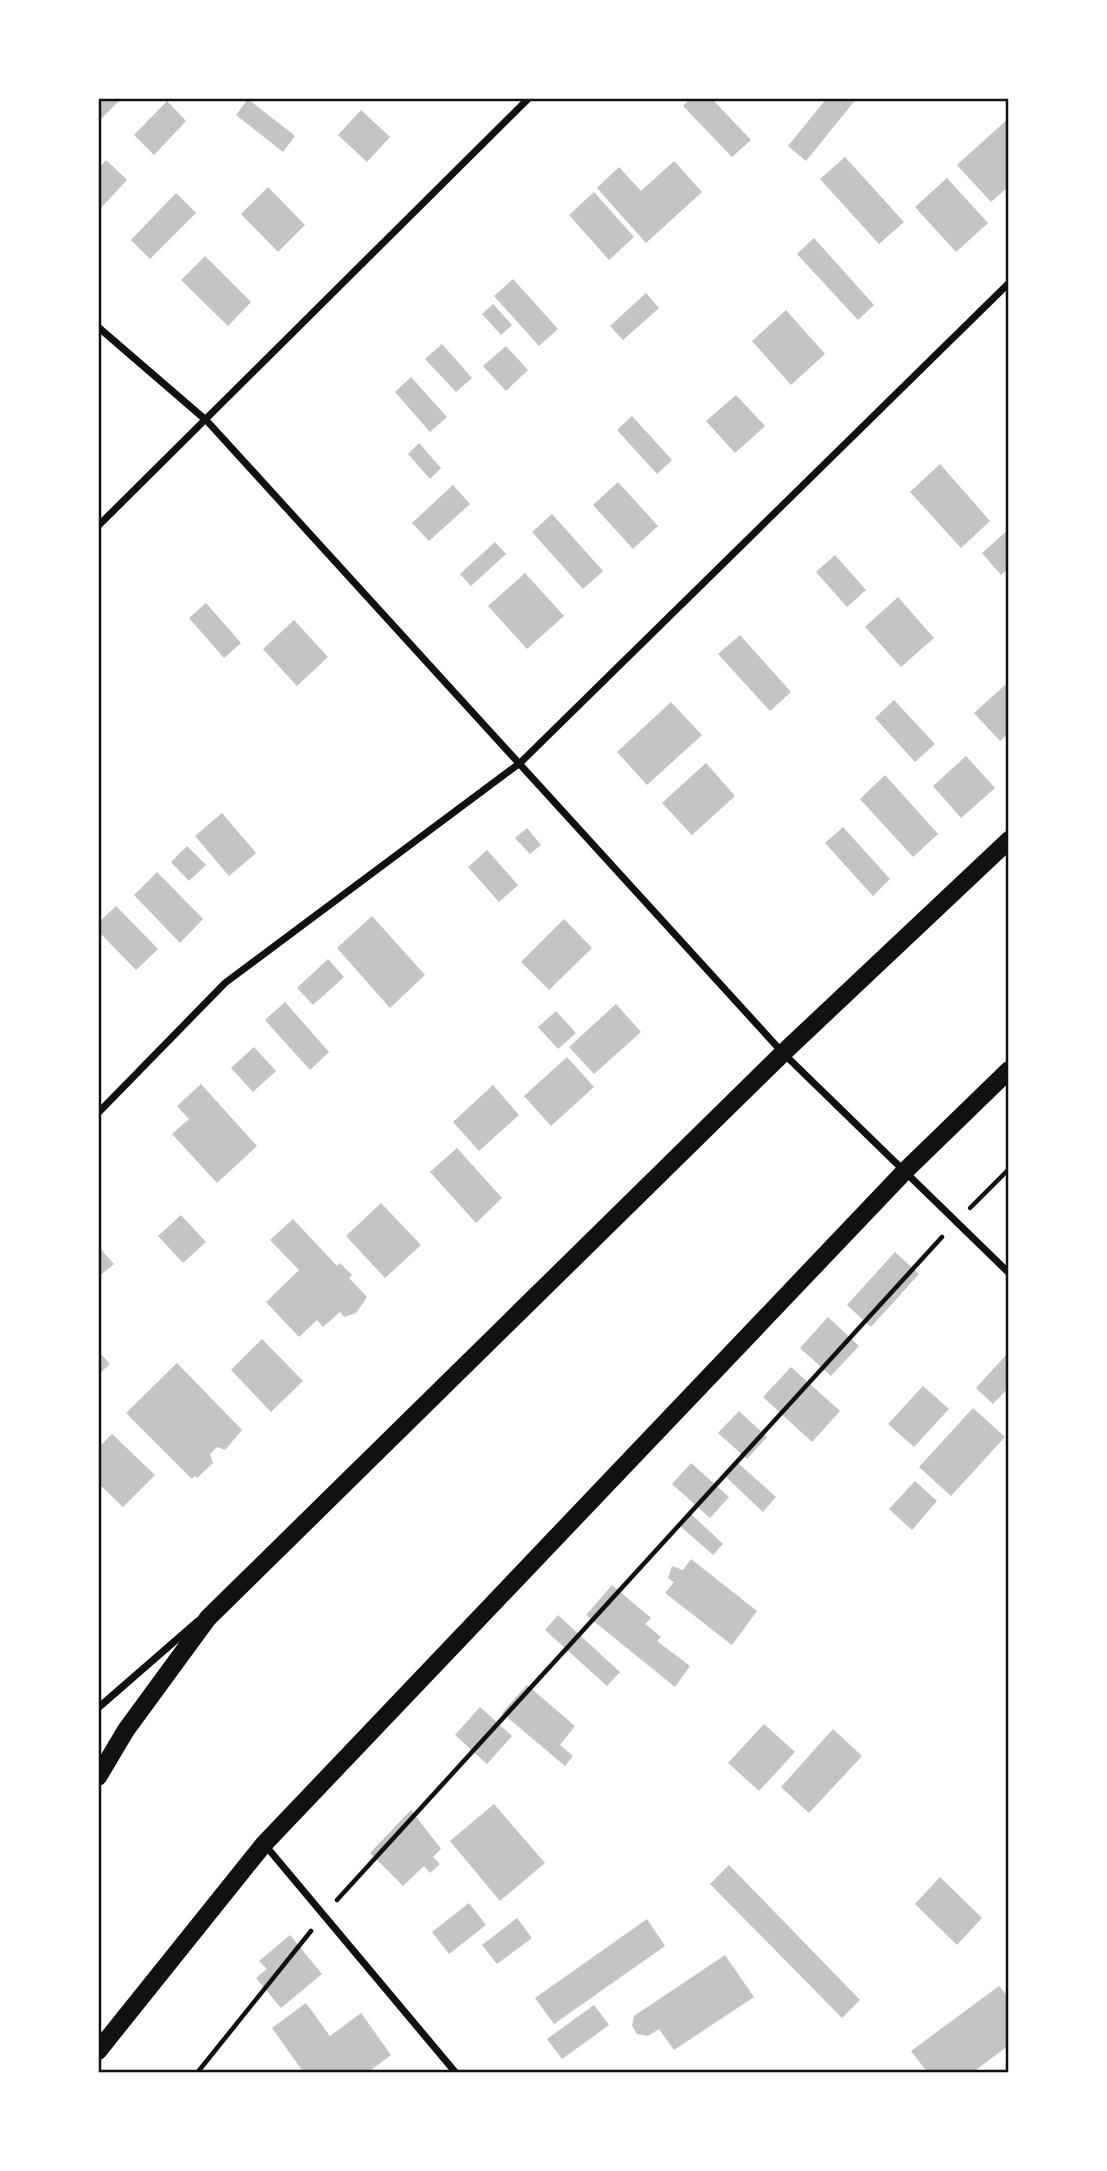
<svg xmlns="http://www.w3.org/2000/svg" width="1107" height="2171" viewBox="0 0 1107 2171" font-family="Ubuntu,sans-serif">
<style>
.building{fill:#c4c4c4}
.lines{fill:none;stroke-linecap:round;stroke-linejoin:round}
.path{stroke:#111;stroke-width:4.5}
.minor{stroke:#111;stroke-width:7}
.primary{stroke:#111;stroke-width:18}
.neatline{fill:none;stroke:#111;stroke-width:2.5}
</style>
<rect width="100%" height="100%" fill="#fff"/>
<g class="building">
<polygon points="98,98 122,98 98,122"/>
<polygon points="691,98 711,98 751,140 732,157 683,106"/>
<polygon points="827,98 857,98 806,161 788,146"/>
<polygon points="248,99 295,136 283,152 236,115"/>
<polygon points="167,101 186,121 154,155 134,135"/>
<polygon points="361,110 390,137 367,162 338,135"/>
<polygon points="1009,118 1009,186 991,202 957,165"/>
<polygon points="845,157 904,222 879,244 820,179"/>
<polygon points="106,160 127,180 98,211 98,169"/>
<polygon points="674,161 702,192 646,243 597,188 619,167 641,191"/>
<polygon points="947,178 988,223 956,252 915,207"/>
<polygon points="268,187 305,225 278,252 241,214"/>
<polygon points="594,192 634,237 609,260 569,215"/>
<polygon points="176,193 196,213 150,259 131,240"/>
<polygon points="814,238 874,305 858,320 797,254"/>
<polygon points="205,256 251,302 228,326 181,280"/>
<polygon points="513,279 558,329 539,346 494,296"/>
<polygon points="646,293 659,308 623,340 610,326"/>
<polygon points="493,304 512,325 501,335 482,314"/>
<polygon points="786,310 825,354 791,385 752,341"/>
<polygon points="442,344 472,378 456,392 425,359"/>
<polygon points="506,346 528,370 506,391 483,366"/>
<polygon points="411,377 447,417 430,432 395,392"/>
<polygon points="736,395 765,426 735,453 706,421"/>
<polygon points="632,416 672,460 657,474 617,430"/>
<polygon points="419,443 441,468 430,479 408,454"/>
<polygon points="940,464 990,521 961,548 910,492"/>
<polygon points="618,482 658,526 633,549 593,505"/>
<polygon points="453,485 470,504 429,541 412,523"/>
<polygon points="552,514 603,571 583,589 532,532"/>
<polygon points="1009,529 1009,568 1001,575 982,553"/>
<polygon points="495,542 506,554 471,586 460,574"/>
<polygon points="835,555 866,590 847,607 816,572"/>
<polygon points="525,573 564,616 527,649 488,606"/>
<polygon points="898,597 934,638 901,667 865,627"/>
<polygon points="206,603 241,643 224,658 189,618"/>
<polygon points="294,620 328,657 297,686 263,649"/>
<polygon points="740,635 791,692 770,711 718,654"/>
<polygon points="1005,685 1009,689 1009,733 1000,741 974,713"/>
<polygon points="894,700 935,744 915,762 875,718"/>
<polygon points="671,702 702,735 647,785 617,752"/>
<polygon points="966,756 995,788 961,818 933,786"/>
<polygon points="706,763 735,796 692,835 662,803"/>
<polygon points="885,775 938,834 913,857 860,799"/>
<polygon points="222,813 256,853 229,876 195,836"/>
<polygon points="843,827 890,879 873,896 825,843"/>
<polygon points="527,828 541,845 530,854 515,838"/>
<polygon points="187,846 206,865 189,881 171,862"/>
<polygon points="487,850 518,885 499,902 468,867"/>
<polygon points="157,872 203,919 180,943 134,895"/>
<polygon points="116,906 158,949 136,970 98,931 98,923"/>
<polygon points="372,916 425,975 390,1008 337,948"/>
<polygon points="564,919 592,948 549,990 521,962"/>
<polygon points="328,959 344,977 313,1005 297,988"/>
<polygon points="285,1002 329,1052 310,1070 265,1020"/>
<polygon points="616,1004 641,1032 594,1074 569,1047"/>
<polygon points="556,1011 576,1033 558,1049 538,1027"/>
<polygon points="254,1047 276,1071 253,1092 231,1068"/>
<polygon points="567,1057 594,1087 551,1126 524,1096"/>
<polygon points="201,1084 257,1146 217,1183 172,1134 189,1119 177,1106"/>
<polygon points="493,1085 519,1115 479,1151 453,1122"/>
<polygon points="457,1148 502,1198 476,1223 430,1172"/>
<polygon points="381,1203 421,1245 385,1278 346,1236"/>
<polygon points="181,1215 206,1242 183,1263 158,1236"/>
<polygon points="293,1219 337,1266 340,1263 352,1275 349,1278 367,1297 356,1313 344,1317 340,1312 323,1327 317,1320 299,1337 266,1302 299,1270 270,1240"/>
<polygon points="98,1246 114,1264 98,1277"/>
<polygon points="895,1252 919,1274 871,1327 847,1305"/>
<polygon points="828,1317 859,1346 831,1376 800,1348"/>
<polygon points="262,1339 303,1381 271,1412 231,1370"/>
<polygon points="98,1351 110,1364 98,1375"/>
<polygon points="1007,1354 1009,1387 993,1404 976,1388"/>
<polygon points="177,1363 242,1430 225,1450 217,1447 210,1454 213,1463 197,1478 195,1476 192,1479 126,1413"/>
<polygon points="791,1367 840,1411 812,1442 763,1397"/>
<polygon points="923,1386 949,1409 914,1447 888,1424"/>
<polygon points="973,1408 1005,1437 951,1496 919,1467"/>
<polygon points="739,1411 767,1437 747,1459 718,1433"/>
<polygon points="112,1434 155,1475 123,1507 98,1483 98,1448"/>
<polygon points="691,1463 729,1497 710,1518 672,1484"/>
<polygon points="738,1463 776,1497 763,1512 726,1477"/>
<polygon points="915,1481 937,1501 912,1530 889,1509"/>
<polygon points="690,1513 723,1544 713,1555 679,1525"/>
<polygon points="691,1559 757,1611 732,1645 665,1593 674,1582 668,1578 672,1566 683,1570"/>
<polygon points="612,1585 651,1618 645,1624 661,1637 657,1641 690,1666 675,1687 586,1615"/>
<polygon points="558,1615 620,1672 607,1686 545,1630"/>
<polygon points="527,1685 575,1726 560,1745 573,1756 565,1766 502,1713"/>
<polygon points="480,1707 512,1736 487,1764 455,1735"/>
<polygon points="764,1724 795,1752 759,1791 728,1763"/>
<polygon points="833,1729 862,1756 809,1813 781,1787"/>
<polygon points="494,1804 545,1863 500,1901 450,1841"/>
<polygon points="411,1810 441,1849 433,1857 440,1864 430,1873 424,1866 403,1886 370,1853"/>
<polygon points="729,1865 860,2000 842,2018 710,1884"/>
<polygon points="940,1877 982,1918 957,1945 915,1904"/>
<polygon points="469,1903 486,1925 449,1954 432,1932"/>
<polygon points="517,1918 532,1938 497,1964 482,1945"/>
<polygon points="647,1919 665,1946 554,2024 535,1998"/>
<polygon points="290,1935 322,1974 281,2008 256,1978 267,1969 259,1961"/>
<polygon points="725,1955 754,1997 674,2050 659,2029 648,2036 637,2034 632,2026 634,2016"/>
<polygon points="999,1986 1009,1998 1009,2045 972,2073 928,2073 911,2051"/>
<polygon points="306,2003 330,2036 361,2013 391,2055 367,2073 304,2073 272,2028"/>
<polygon points="594,2005 609,2025 562,2059 547,2039"/>
</g>
<g class="lines">
<g class="path">
<polyline points="970,1208 1009,1169"/>
<polyline points="337,1900 942,1237"/>
<polyline points="197,2073 311,1931"/>
</g>
<g class="minor">
<polyline points="98,327 207,421 783,1053 1009,1273"/>
<polyline points="98,526 529,98"/>
<polyline points="98,1113 225,983 520,763 1009,283"/>
<polyline points="98,1708 198,1621"/>
<polyline points="265,1845 456,2073"/>
</g>
<g class="primary">
<polyline points="98,1777 126,1730 208,1618 783,1053 1009,840"/>
<polyline points="98,2051 264,1844 906,1170 1009,1070"/>
</g>
</g>
<rect width="1107" height="2171" fill="none" stroke="#ffffff" stroke-width="200"/>
<rect x="100" y="100" width="907" height="1971" class="neatline"/>
</svg>
